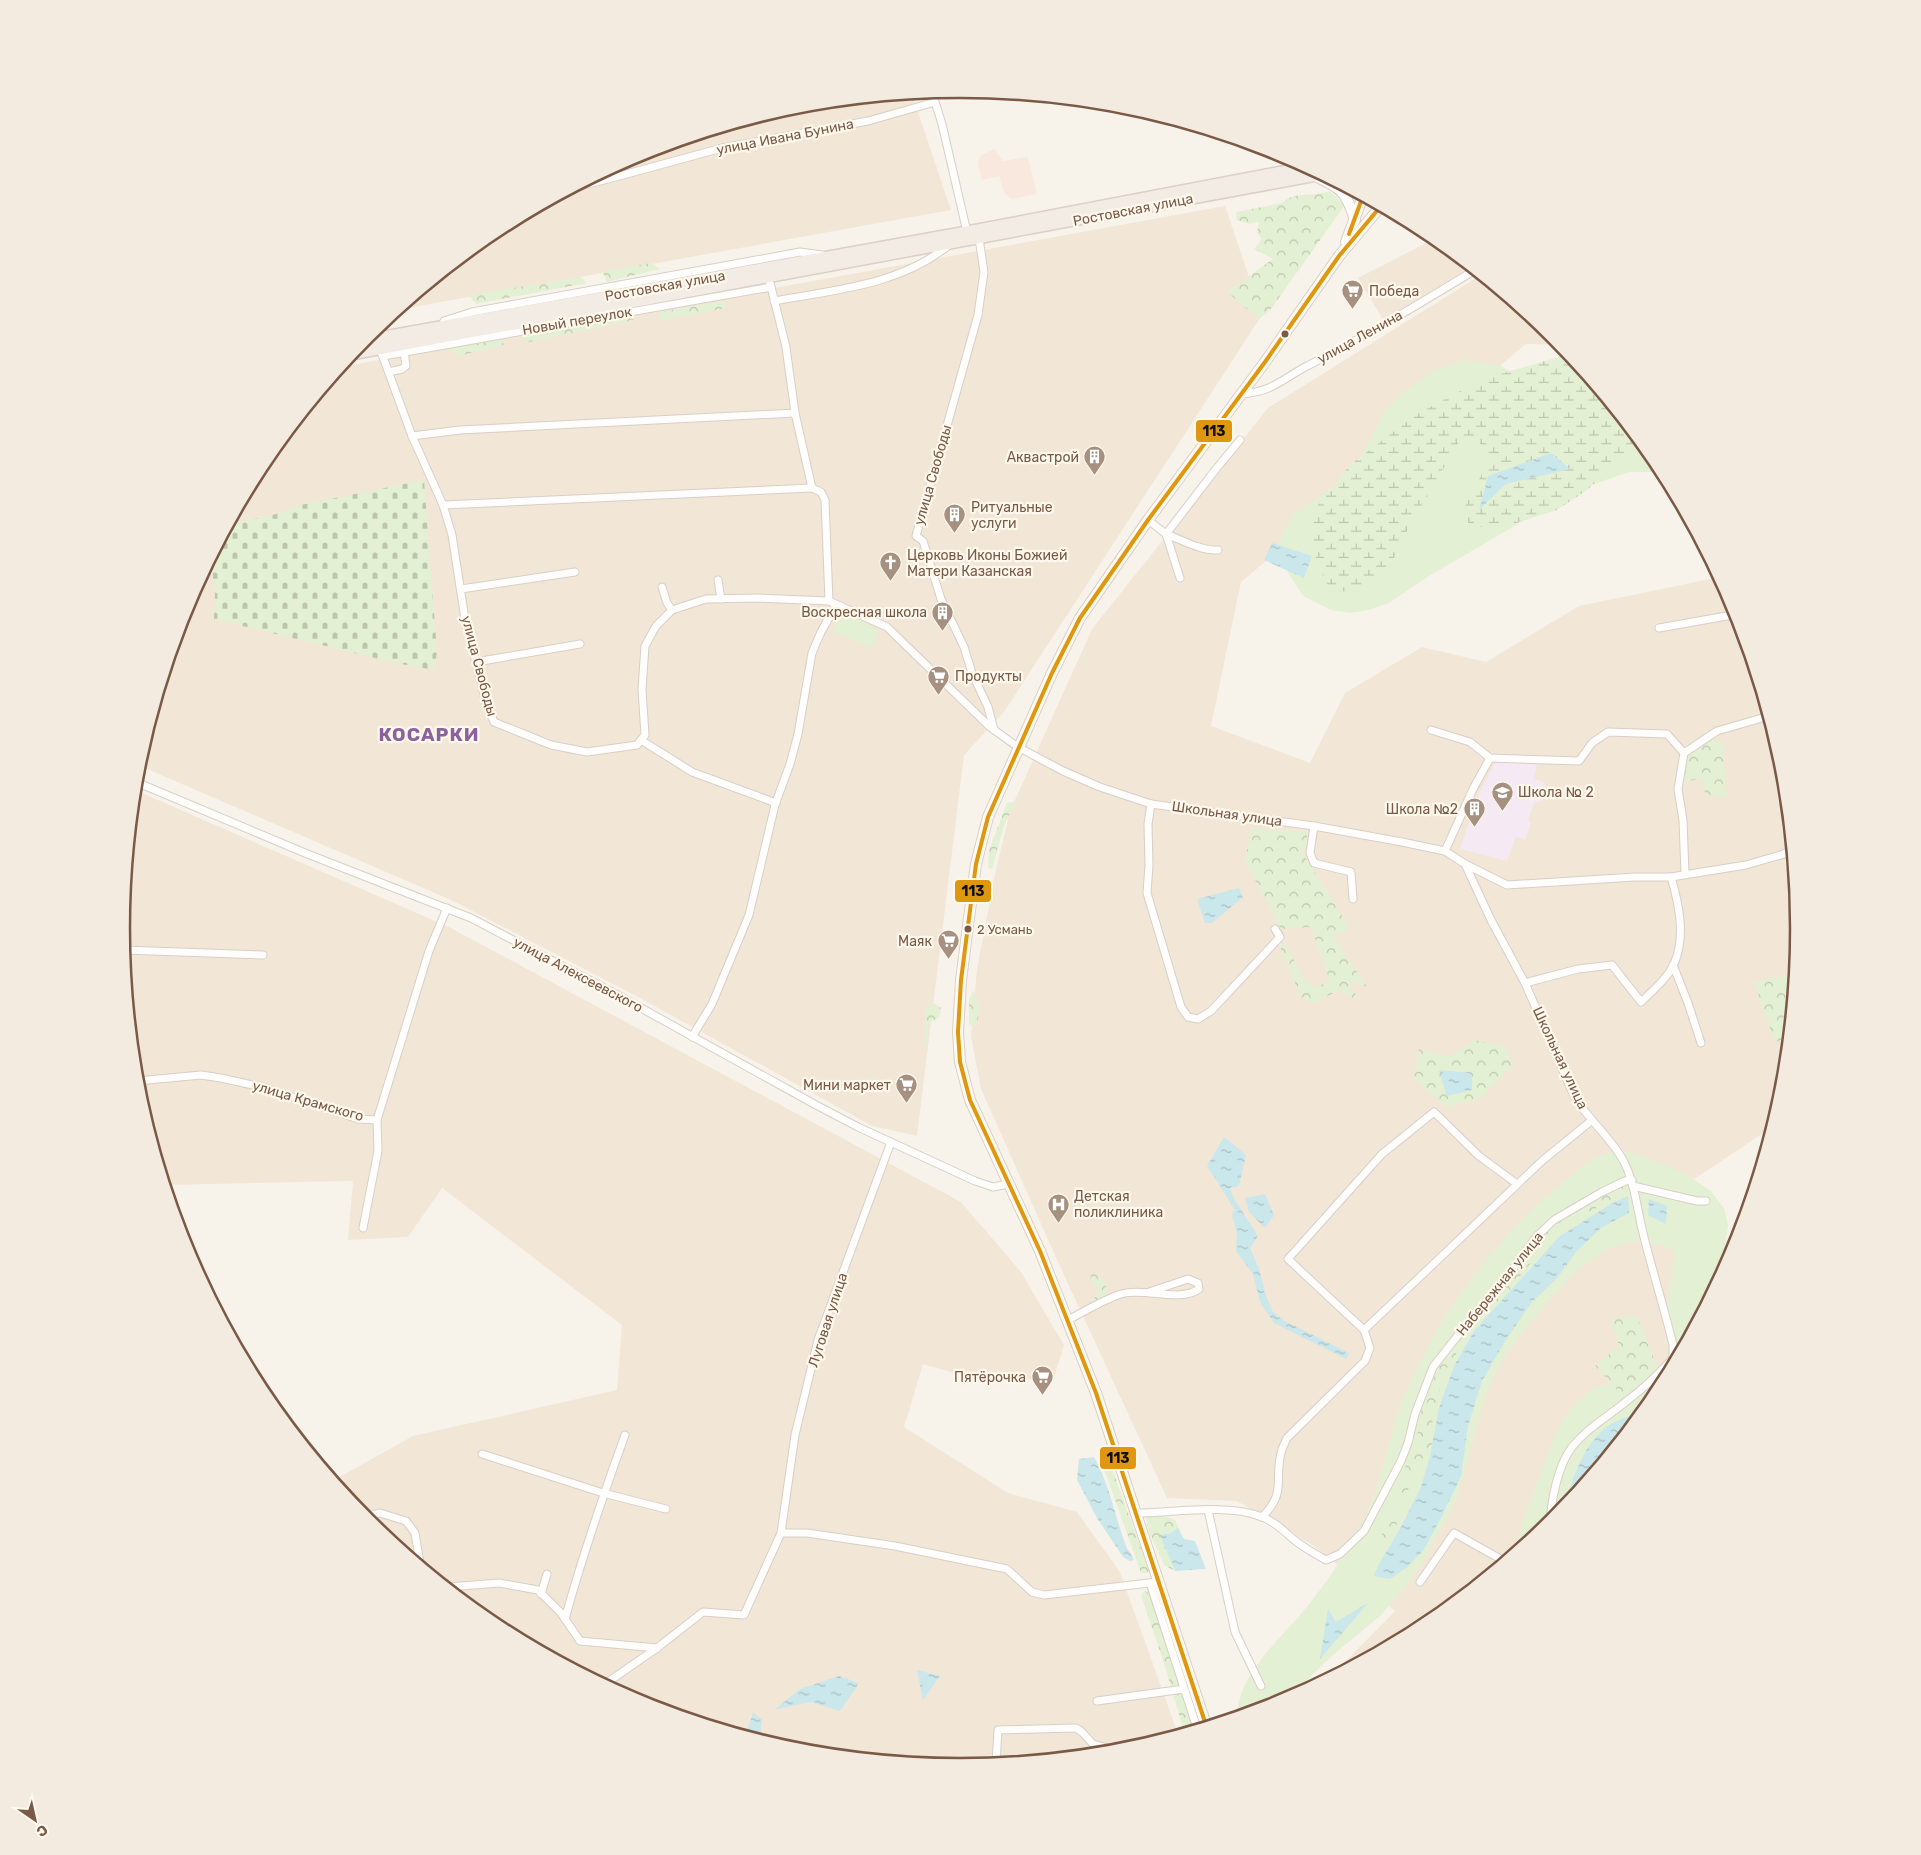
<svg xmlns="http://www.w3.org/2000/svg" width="1921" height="1855" viewBox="0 0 1921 1855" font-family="Rubik,sans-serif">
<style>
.residential{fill:#f2e6d7}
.commercial{fill:#f9e8dd}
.education{fill:#f5e9f3}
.green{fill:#e4f0d3}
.forest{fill:url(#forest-crowns)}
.wetland{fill:url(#wetland-marsh)}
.cemetery{fill:url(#cemetery-stones)}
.water{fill:url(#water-ripples)}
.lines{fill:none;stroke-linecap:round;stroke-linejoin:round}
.minor-casing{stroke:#d7cfc7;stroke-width:9}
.secondary-casing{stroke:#d8cfc6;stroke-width:12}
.trunk-casing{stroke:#dad0c8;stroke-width:14}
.minor{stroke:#fefdfc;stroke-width:7}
.secondary{stroke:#fefdfc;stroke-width:10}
.trunk{stroke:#f2ece4;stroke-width:11}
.bus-1-casing{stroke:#fff8ed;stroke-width:8}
.bus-1{stroke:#de970e;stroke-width:4}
.bus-dot{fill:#7a5a47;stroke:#fff8ed;stroke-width:2}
.labels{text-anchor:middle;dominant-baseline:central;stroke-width:4.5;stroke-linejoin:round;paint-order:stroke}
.bus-label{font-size:13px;fill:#7a5a47;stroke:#fff8ed;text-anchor:start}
.street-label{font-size:14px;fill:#7a5a47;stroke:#fff8ed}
.poi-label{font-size:14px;fill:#7a5a47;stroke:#fff8ed;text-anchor:start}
.district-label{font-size:19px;font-weight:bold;letter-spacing:1px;fill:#8b629e;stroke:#fff8ed}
.rim{fill:none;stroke:#7a5a47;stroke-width:2.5}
.line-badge{stroke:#fff8ed;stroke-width:2}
.pale-badge-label{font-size:14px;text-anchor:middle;font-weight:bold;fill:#111}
</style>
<defs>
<pattern id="forest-crowns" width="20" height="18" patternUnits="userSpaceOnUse" patternTransform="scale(1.25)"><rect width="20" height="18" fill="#e4f0d3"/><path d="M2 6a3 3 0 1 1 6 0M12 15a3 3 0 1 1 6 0" fill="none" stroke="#bec5ad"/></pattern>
<pattern id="wetland-marsh" width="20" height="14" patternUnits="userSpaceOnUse" patternTransform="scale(1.25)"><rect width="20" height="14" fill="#e4f0d3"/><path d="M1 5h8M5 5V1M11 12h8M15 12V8" fill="none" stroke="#bec5ad"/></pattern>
<pattern id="cemetery-stones" width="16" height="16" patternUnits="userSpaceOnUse" patternTransform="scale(1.25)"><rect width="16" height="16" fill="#e4f0d3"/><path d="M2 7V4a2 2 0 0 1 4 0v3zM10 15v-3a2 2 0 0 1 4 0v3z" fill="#bec5ad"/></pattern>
<pattern id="water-ripples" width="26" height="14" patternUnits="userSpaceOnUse" patternTransform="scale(1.25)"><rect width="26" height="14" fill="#cae7eb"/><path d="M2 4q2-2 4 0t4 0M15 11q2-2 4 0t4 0" fill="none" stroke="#a9bec0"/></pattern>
</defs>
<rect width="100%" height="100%" fill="#f8f3ea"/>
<g class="residential">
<polygon points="912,94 951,210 397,310 495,230 640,152 797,105"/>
<polygon points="1225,206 1262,315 1004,712 964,755 917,1136 872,1126 638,997 451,900 138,765 186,606 263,461 341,367"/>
<polygon points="1436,238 1472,267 1384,321 1358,278"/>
<polygon points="1481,275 1554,335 1562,345 1526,344 1241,582 1211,726 1310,763 1345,693 1422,647 1486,662 1579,606 1720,577 1736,607 1783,764 1799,928 1783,1091 1772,1127 1687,1184 1708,1299 1658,1394 1553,1521 1426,1625 1331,1676 1395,1611 1314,1546 1237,1501 1167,1498 1058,1262 981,1089 971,1036 977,969 995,874 1010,811 1092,629 1268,408"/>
<polygon points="135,790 449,927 961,1202 1021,1272 1064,1345 1054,1377 988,1383 923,1364 904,1427 1008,1493 1077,1512 1120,1572 1178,1734 1124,1750 960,1766 797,1750 639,1702 619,1692 494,1625 367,1520 334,1480 413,1436 617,1390 622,1325 442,1188 408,1237 348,1240 353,1181 166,1185 138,1091 122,927"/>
</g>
<polygon class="commercial" points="994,149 1003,161 1028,157 1037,194 1011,199 1004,192 999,176 982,180 978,163 980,156"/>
<polygon class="education" points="1496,761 1537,765 1534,779 1544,782 1540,802 1535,801 1528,820 1531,822 1525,840 1516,837 1507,861 1460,849 1478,796"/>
<g class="green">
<polygon points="953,89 961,89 1011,94 1006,98 957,96"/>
<polygon points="1464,360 1501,366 1535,384 1596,386 1658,462 1664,472 1629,472 1574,491 1429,576 1389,603 1369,610 1351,613 1331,610 1303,596 1283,565 1280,555 1280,540 1284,529 1294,515 1342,481 1358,464 1386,408 1414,384 1437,369"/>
<polygon points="840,613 879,629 872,648 832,631"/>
<path d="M1631,1152L1682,1172L1710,1190L1724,1208L1728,1226L1721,1276L1676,1360C1660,1336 1670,1284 1675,1256L1673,1248L1641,1241L1621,1244L1609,1248L1576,1271L1530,1322L1501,1362L1486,1394L1457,1497L1426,1557L1405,1588L1380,1616L1334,1654L1310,1677L1297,1694L1281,1703L1235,1716C1238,1707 1240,1696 1244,1687C1258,1656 1288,1631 1309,1604C1327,1582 1343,1557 1357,1532C1381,1492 1385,1447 1401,1404C1434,1321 1494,1237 1565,1181C1574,1174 1584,1164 1594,1158C1606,1152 1619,1152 1631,1152Z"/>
<polygon points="1612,1383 1646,1389 1657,1394 1553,1521 1514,1553 1522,1524 1552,1443 1562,1421 1573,1407 1593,1388"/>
</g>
<g class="forest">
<path d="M1330,191L1345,205L1271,309L1259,319L1227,292L1273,259L1254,249L1262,239L1257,233L1259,222L1250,224L1237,220L1236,212L1282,203C1293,191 1315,197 1330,191Z"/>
<polygon points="651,263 660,269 607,282 602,271"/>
<polygon points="581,277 587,283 476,304 468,295"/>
<polygon points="725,301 726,308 660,321 659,312"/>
<polygon points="627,314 634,320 529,342 517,334"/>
<polygon points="498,339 505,345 458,356 447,349"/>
<polygon points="1715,739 1723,744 1726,797 1706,796 1701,779 1682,782 1686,756"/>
<polygon points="1016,801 1004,826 992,869 988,868 989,850 1007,803"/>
<polygon points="1251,828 1308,832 1303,854 1350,928 1334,937 1367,987 1347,981 1360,1002 1340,990 1313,1003 1301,997 1279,944 1287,946 1304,980 1315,988 1330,981 1311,927 1281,929 1245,861"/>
<polygon points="1795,974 1788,1045 1774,1040 1754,982"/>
<path d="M973,991C980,1003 981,1014 975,1027L969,1024V1000Z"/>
<polygon points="934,1003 941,1008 939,1017 929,1024 926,1044 924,1046 926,1008"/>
<polygon points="1475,1040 1506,1047 1513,1065 1479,1099 1446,1107 1414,1078 1419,1049 1450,1057"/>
<path d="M1624,1186L1628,1192C1601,1205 1575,1218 1553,1238C1532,1259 1516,1283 1497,1305C1487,1316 1475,1327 1464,1337L1463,1331L1549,1229C1572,1211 1597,1197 1624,1186Z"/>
<path d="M1092,1273C1101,1275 1105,1282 1107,1291L1100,1302H1092L1099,1291L1090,1279Z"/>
<polygon points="1637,1315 1658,1369 1626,1399 1595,1366 1619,1346 1611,1320"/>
<polygon points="1458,1335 1456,1354 1448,1366 1441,1381 1439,1395 1432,1413 1433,1430 1438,1437 1425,1453 1404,1499 1396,1492 1409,1456 1416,1445 1424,1392 1437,1367"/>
<polygon points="1099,1455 1105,1455 1112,1469 1150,1573 1141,1573"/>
<path d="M1399,1506C1399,1529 1391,1541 1377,1557L1372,1551Z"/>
<polygon points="1160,1514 1175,1520 1178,1528 1171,1533 1161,1535 1175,1571 1164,1565 1149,1532 1146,1517"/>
<polygon points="1145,1591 1152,1595 1195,1729 1184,1732 1164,1663 1141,1595"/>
</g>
<polygon class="wetland" points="1569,354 1639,439 1631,450 1587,490 1557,510 1516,523 1470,528 1464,508 1490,459 1479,442 1460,440 1407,531 1387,573 1350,591 1331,592 1316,560 1311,514 1350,465 1417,414 1483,379"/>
<polygon class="cemetery" points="424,480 437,652 434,670 396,663 214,619 215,595 211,560 230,524 273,515 301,505"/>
<g class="water">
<polygon points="1551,453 1570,469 1506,484 1479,510 1488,476"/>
<polygon points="1272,543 1312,556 1304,578 1264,560"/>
<polygon points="1239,888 1243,897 1212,923 1205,923 1197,899"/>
<polygon points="1439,1070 1472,1073 1472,1090 1447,1096"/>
<polygon points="1224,1137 1246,1155 1239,1186 1230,1188 1233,1197 1258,1236 1250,1248 1259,1269 1266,1296 1273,1312 1283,1320 1349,1353 1346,1359 1274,1323 1260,1302 1253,1274 1236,1251 1237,1233 1232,1214 1235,1210 1207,1166"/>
<polygon points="1265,1194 1274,1215 1265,1228 1249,1212 1245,1198"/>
<polygon points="1628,1196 1629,1213 1601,1228 1577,1251 1557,1278 1531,1303 1504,1343 1482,1381 1468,1426 1461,1476 1442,1516 1423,1551 1407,1567 1390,1579 1374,1576 1378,1566 1401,1527 1421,1487 1430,1456 1439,1408 1454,1366 1474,1331 1560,1236 1611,1204"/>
<polygon points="1649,1199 1667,1206 1666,1224 1648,1215"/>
<path d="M1640,1414H1641L1566,1505C1572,1476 1588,1433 1617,1421C1624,1417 1633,1416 1640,1414Z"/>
<path d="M1094,1457C1110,1485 1115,1517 1126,1546C1128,1551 1132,1554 1134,1560L1130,1561L1123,1557L1097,1518L1077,1480L1079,1459Z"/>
<polygon points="1178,1528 1184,1539 1195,1541 1206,1569 1175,1571 1160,1535 1171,1533"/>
<polygon points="1369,1602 1320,1659 1328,1609 1336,1622"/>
<polygon points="917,1670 940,1676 923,1700"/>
<polygon points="839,1676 859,1683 840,1711 810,1702 774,1710 800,1689"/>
<polygon points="753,1713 762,1719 760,1739 746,1734"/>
</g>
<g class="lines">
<defs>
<g id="minor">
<polyline points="932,92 942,124 967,232"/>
<polyline points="576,187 612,178 722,148 868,121 935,102"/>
<polyline points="979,238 984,272 978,315 916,536 923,541 941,599 964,647 972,673 988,707 994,730"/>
<polyline points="770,283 786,347 795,413 812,488 821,492 825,500 829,601"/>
<path d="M774,301C834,290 902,285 950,244"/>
<polyline points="444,321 472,312 800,252 822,255"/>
<polyline points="380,349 412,436 443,505 452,535 465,619 486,703 494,722 551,745 587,752 637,745 645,735 642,689 645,646 656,626 672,610 706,599 758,598 829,601 887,627 990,727 1018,747 1063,771 1100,787 1151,804 1314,826 1402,842 1445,851 1465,864 1507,885 1635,877 1671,877 1746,865 1784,854 1792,850"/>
<polyline points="383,356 771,287"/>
<polyline points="389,372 402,369 406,366 404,351"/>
<path d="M1241,394C1272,392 1281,380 1307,366C1365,337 1419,304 1475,270"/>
<polyline points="412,436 460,430 795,413"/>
<polyline points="443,505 812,488"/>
<polyline points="1148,520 1166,534 1216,469 1240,440"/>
<path d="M1180,578L1166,534C1182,540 1201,551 1218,550"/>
<polyline points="718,580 721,599"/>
<polyline points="662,587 667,603 672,610"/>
<polyline points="461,589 575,572"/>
<polyline points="1659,628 1738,614"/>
<polyline points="476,662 580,644"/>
<polyline points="1431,730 1470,742 1490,758 1579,761 1592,743 1608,732 1667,734 1684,753 1717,731 1769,716"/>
<polyline points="641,740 692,772 776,803"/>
<polyline points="1684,753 1678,789 1683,820 1685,874"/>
<polyline points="136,782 305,853 471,918 614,993 816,1105 858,1127 975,1181 993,1187 1009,1184"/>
<polyline points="1151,804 1148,824 1149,865 1147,893 1181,1007 1188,1017 1198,1019 1211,1011 1280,937 1275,929"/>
<polyline points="1314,826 1310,853 1314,863 1351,872 1353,899"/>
<polyline points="1445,851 1473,789 1490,758"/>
<path d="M1465,864L1491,920L1525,983L1575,1098C1590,1121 1612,1139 1624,1162C1635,1184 1637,1209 1643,1233C1652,1270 1664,1307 1673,1345V1358C1659,1374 1644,1388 1628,1400C1609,1416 1588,1427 1572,1447C1558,1465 1551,1501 1550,1524"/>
<polyline points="124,950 263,955"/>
<polyline points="1673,965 1688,1003 1701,1043"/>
<path d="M1525,983L1578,969L1612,965L1641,1002C1652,991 1667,979 1674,964C1686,937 1679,904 1671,877"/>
<polyline points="692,1037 712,1004 749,915 775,805 790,764 798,734 812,653 821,632 836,605"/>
<polyline points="137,1081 201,1075 221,1078 266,1088 358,1119 377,1120 429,951 447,908"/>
<polyline points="1633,1186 1697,1201 1706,1201"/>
<polyline points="363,1228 378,1151 377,1120"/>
<path d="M1068,1320C1083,1312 1105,1299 1121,1294C1145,1287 1178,1303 1199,1289L1198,1283L1188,1279L1149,1292"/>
<polyline points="1364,1330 1543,1160 1591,1121"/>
<polyline points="482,1454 603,1493 666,1509"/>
<polyline points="1208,1510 1235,1632 1261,1686"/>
<path d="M1135,1513C1172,1513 1228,1503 1262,1517C1274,1521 1284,1531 1293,1539C1303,1547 1315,1554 1326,1560L1340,1554L1364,1531L1401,1461L1408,1443L1415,1414L1433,1367L1474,1315L1503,1282L1537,1236L1554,1220L1602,1192L1625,1181L1632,1180"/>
<polyline points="365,1517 380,1513 406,1521 415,1533 420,1563"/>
<path d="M1262,1517C1287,1492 1274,1481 1281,1453C1282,1448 1285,1443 1287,1438L1365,1361L1370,1348L1364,1330L1288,1259L1382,1154L1434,1112L1479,1156L1517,1184"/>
<polyline points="781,1533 795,1435 818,1340 891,1142"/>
<polyline points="1420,1582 1454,1533 1504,1561"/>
<polyline points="1150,1583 1197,1728"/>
<polyline points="448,1587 499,1583 538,1590 561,1613 580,1641 657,1648"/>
<polyline points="541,1594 547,1574"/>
<path d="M565,1619C582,1557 603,1496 625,1435"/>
<polyline points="605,1684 657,1648 703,1612 744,1615 781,1533 807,1533 895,1546 1007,1569 1032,1592 1044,1595 1158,1582"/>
<polyline points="1097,1701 1184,1689"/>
<polyline points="996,1763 998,1730 1076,1728 1082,1732 1093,1744 1118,1751"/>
</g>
<g id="secondary">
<path d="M1315,176C1341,188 1346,191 1355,220"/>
<polyline points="1346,242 1363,196"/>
<polyline points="1206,1725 1096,1393 1040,1251 970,1100 960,1062 958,1032 961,980 976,864 988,817 1052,673 1080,618 1148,520 1265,362 1339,256 1381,206"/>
</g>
<g id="trunk">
<polyline points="362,341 967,232 1308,167"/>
<polyline points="351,354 1322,174"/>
</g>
</defs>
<use href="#minor" class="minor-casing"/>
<use href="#secondary" class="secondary-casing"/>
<use href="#trunk" class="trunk-casing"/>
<use href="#minor" class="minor"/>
<use href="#secondary" class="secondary"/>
<use href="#trunk" class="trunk"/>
<defs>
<g id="bus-1">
<polyline points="1349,234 1363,196"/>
<polyline points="1206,1725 1096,1393 1040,1251 970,1100 960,1062 958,1032 961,980 976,864 988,817 1052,673 1080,618 1148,520 1265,362 1339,256 1381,206"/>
</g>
</defs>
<use href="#bus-1" class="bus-1-casing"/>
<use href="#bus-1" class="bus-1"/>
</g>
<defs>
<symbol id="supermarket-pin" viewBox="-11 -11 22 30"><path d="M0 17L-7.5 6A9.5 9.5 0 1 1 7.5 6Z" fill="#a69080" stroke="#fff8ed"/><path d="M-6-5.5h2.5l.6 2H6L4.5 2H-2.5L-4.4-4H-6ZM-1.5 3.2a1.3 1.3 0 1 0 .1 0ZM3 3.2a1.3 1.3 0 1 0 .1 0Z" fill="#fff"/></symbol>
<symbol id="building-pin" viewBox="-11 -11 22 30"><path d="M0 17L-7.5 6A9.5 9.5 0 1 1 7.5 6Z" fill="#a69080" stroke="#fff8ed"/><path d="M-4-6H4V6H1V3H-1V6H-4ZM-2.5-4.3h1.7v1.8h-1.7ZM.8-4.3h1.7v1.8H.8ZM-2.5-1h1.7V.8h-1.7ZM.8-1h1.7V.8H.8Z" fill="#fff"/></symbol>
<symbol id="church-pin" viewBox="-11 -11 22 30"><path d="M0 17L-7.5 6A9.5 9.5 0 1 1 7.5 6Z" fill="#a69080" stroke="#fff8ed"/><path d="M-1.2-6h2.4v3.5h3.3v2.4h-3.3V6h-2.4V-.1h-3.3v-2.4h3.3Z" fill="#fff"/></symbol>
<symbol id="school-pin" viewBox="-11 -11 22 30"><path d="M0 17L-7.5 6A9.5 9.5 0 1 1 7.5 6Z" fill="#a69080" stroke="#fff8ed"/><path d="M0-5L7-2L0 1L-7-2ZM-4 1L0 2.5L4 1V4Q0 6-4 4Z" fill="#fff"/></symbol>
<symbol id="hospital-pin" viewBox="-11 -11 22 30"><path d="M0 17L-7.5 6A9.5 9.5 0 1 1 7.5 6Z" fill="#a69080" stroke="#fff8ed"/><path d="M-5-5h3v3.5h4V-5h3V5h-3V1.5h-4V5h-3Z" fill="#fff"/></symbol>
</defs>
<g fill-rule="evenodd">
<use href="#supermarket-pin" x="1340" y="278" width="25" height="34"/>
<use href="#building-pin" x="1082" y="444" width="25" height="34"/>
<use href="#building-pin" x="942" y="502" width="25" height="34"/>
<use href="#church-pin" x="878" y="550" width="25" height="34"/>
<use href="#building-pin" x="930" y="600" width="25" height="34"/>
<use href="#supermarket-pin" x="926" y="664" width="25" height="34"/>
<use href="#school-pin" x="1490" y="780" width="25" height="34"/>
<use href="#building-pin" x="1462" y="796" width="25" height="34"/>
<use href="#supermarket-pin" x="936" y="928" width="25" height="34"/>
<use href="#supermarket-pin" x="894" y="1072" width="25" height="34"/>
<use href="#hospital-pin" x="1046" y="1192" width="25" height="34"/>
<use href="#supermarket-pin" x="1030" y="1364" width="25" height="34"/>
</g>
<g class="bus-dot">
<circle cx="1285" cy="334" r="4.5"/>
<circle cx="968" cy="929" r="4.5"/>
</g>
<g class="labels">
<g class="bus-label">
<text x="977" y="929">2 Усмань</text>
</g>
<g class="street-label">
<text transform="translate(785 137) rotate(-11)">улица Ивана Бунина</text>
<text transform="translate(1133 210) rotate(-11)">Ростовская улица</text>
<text transform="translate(665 286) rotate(-10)">Ростовская улица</text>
<text transform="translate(577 321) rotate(-10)">Новый переулок</text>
<text transform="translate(1360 337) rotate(-29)">улица Ленина</text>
<text transform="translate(933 475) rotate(-74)">улица Свободы</text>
<text transform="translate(479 666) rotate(75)">улица Свободы</text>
<text transform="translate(1227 814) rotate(8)">Школьная улица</text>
<text transform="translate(578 975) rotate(28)">улица Алексеевского</text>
<text transform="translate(1560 1058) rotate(65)">Школьная улица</text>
<text transform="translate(308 1101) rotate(16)">улица Крамского</text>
<text transform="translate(1500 1284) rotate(-51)">Набережная улица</text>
<text transform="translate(828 1320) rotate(-72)">Луговая улица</text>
</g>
<g class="poi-label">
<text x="1369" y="291">Победа</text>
<text x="1079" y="457" text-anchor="end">Аквастрой</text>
<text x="971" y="507">Ритуальные<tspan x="971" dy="16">услуги</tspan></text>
<text x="907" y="555">Церковь Иконы Божией<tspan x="907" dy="16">Матери Казанская</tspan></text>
<text x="927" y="612" text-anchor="end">Воскресная школа</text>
<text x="955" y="676">Продукты</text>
<text x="1518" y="792">Школа № 2</text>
<text x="1458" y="809" text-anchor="end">Школа №2</text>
<text x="932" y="941" text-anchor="end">Маяк</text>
<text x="891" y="1085" text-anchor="end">Мини маркет</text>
<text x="1074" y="1196">Детская<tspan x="1074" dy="16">поликлиника</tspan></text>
<text x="1026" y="1377" text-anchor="end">Пятёрочка</text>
</g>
<g class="district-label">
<text x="429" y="734">КОСАРКИ</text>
</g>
</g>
<path d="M0 0H1921V1855H0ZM130 928a830 830 0 1 1 1660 0a830 830 0 1 1-1660 0Z" fill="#f4ebe0" fill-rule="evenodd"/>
<path class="rim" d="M130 928a830 830 0 1 1 1660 0a830 830 0 1 1-1660 0Z"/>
<g class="line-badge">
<rect x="1195" y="419" width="38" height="24" rx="5" fill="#de970e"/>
<rect x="954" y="879" width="38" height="24" rx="5" fill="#de970e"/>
<rect x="1099" y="1446" width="38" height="24" rx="5" fill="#de970e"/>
</g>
<g class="pale-badge-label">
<text x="1214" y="436">113</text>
<text x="973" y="896">113</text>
<text x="1118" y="1463">113</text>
</g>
<g transform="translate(35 1820) rotate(146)" stroke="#fff8ed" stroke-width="4" paint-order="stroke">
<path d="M0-4L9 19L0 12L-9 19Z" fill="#7a5a47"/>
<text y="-8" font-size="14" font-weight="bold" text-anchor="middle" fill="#7a5a47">С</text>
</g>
</svg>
